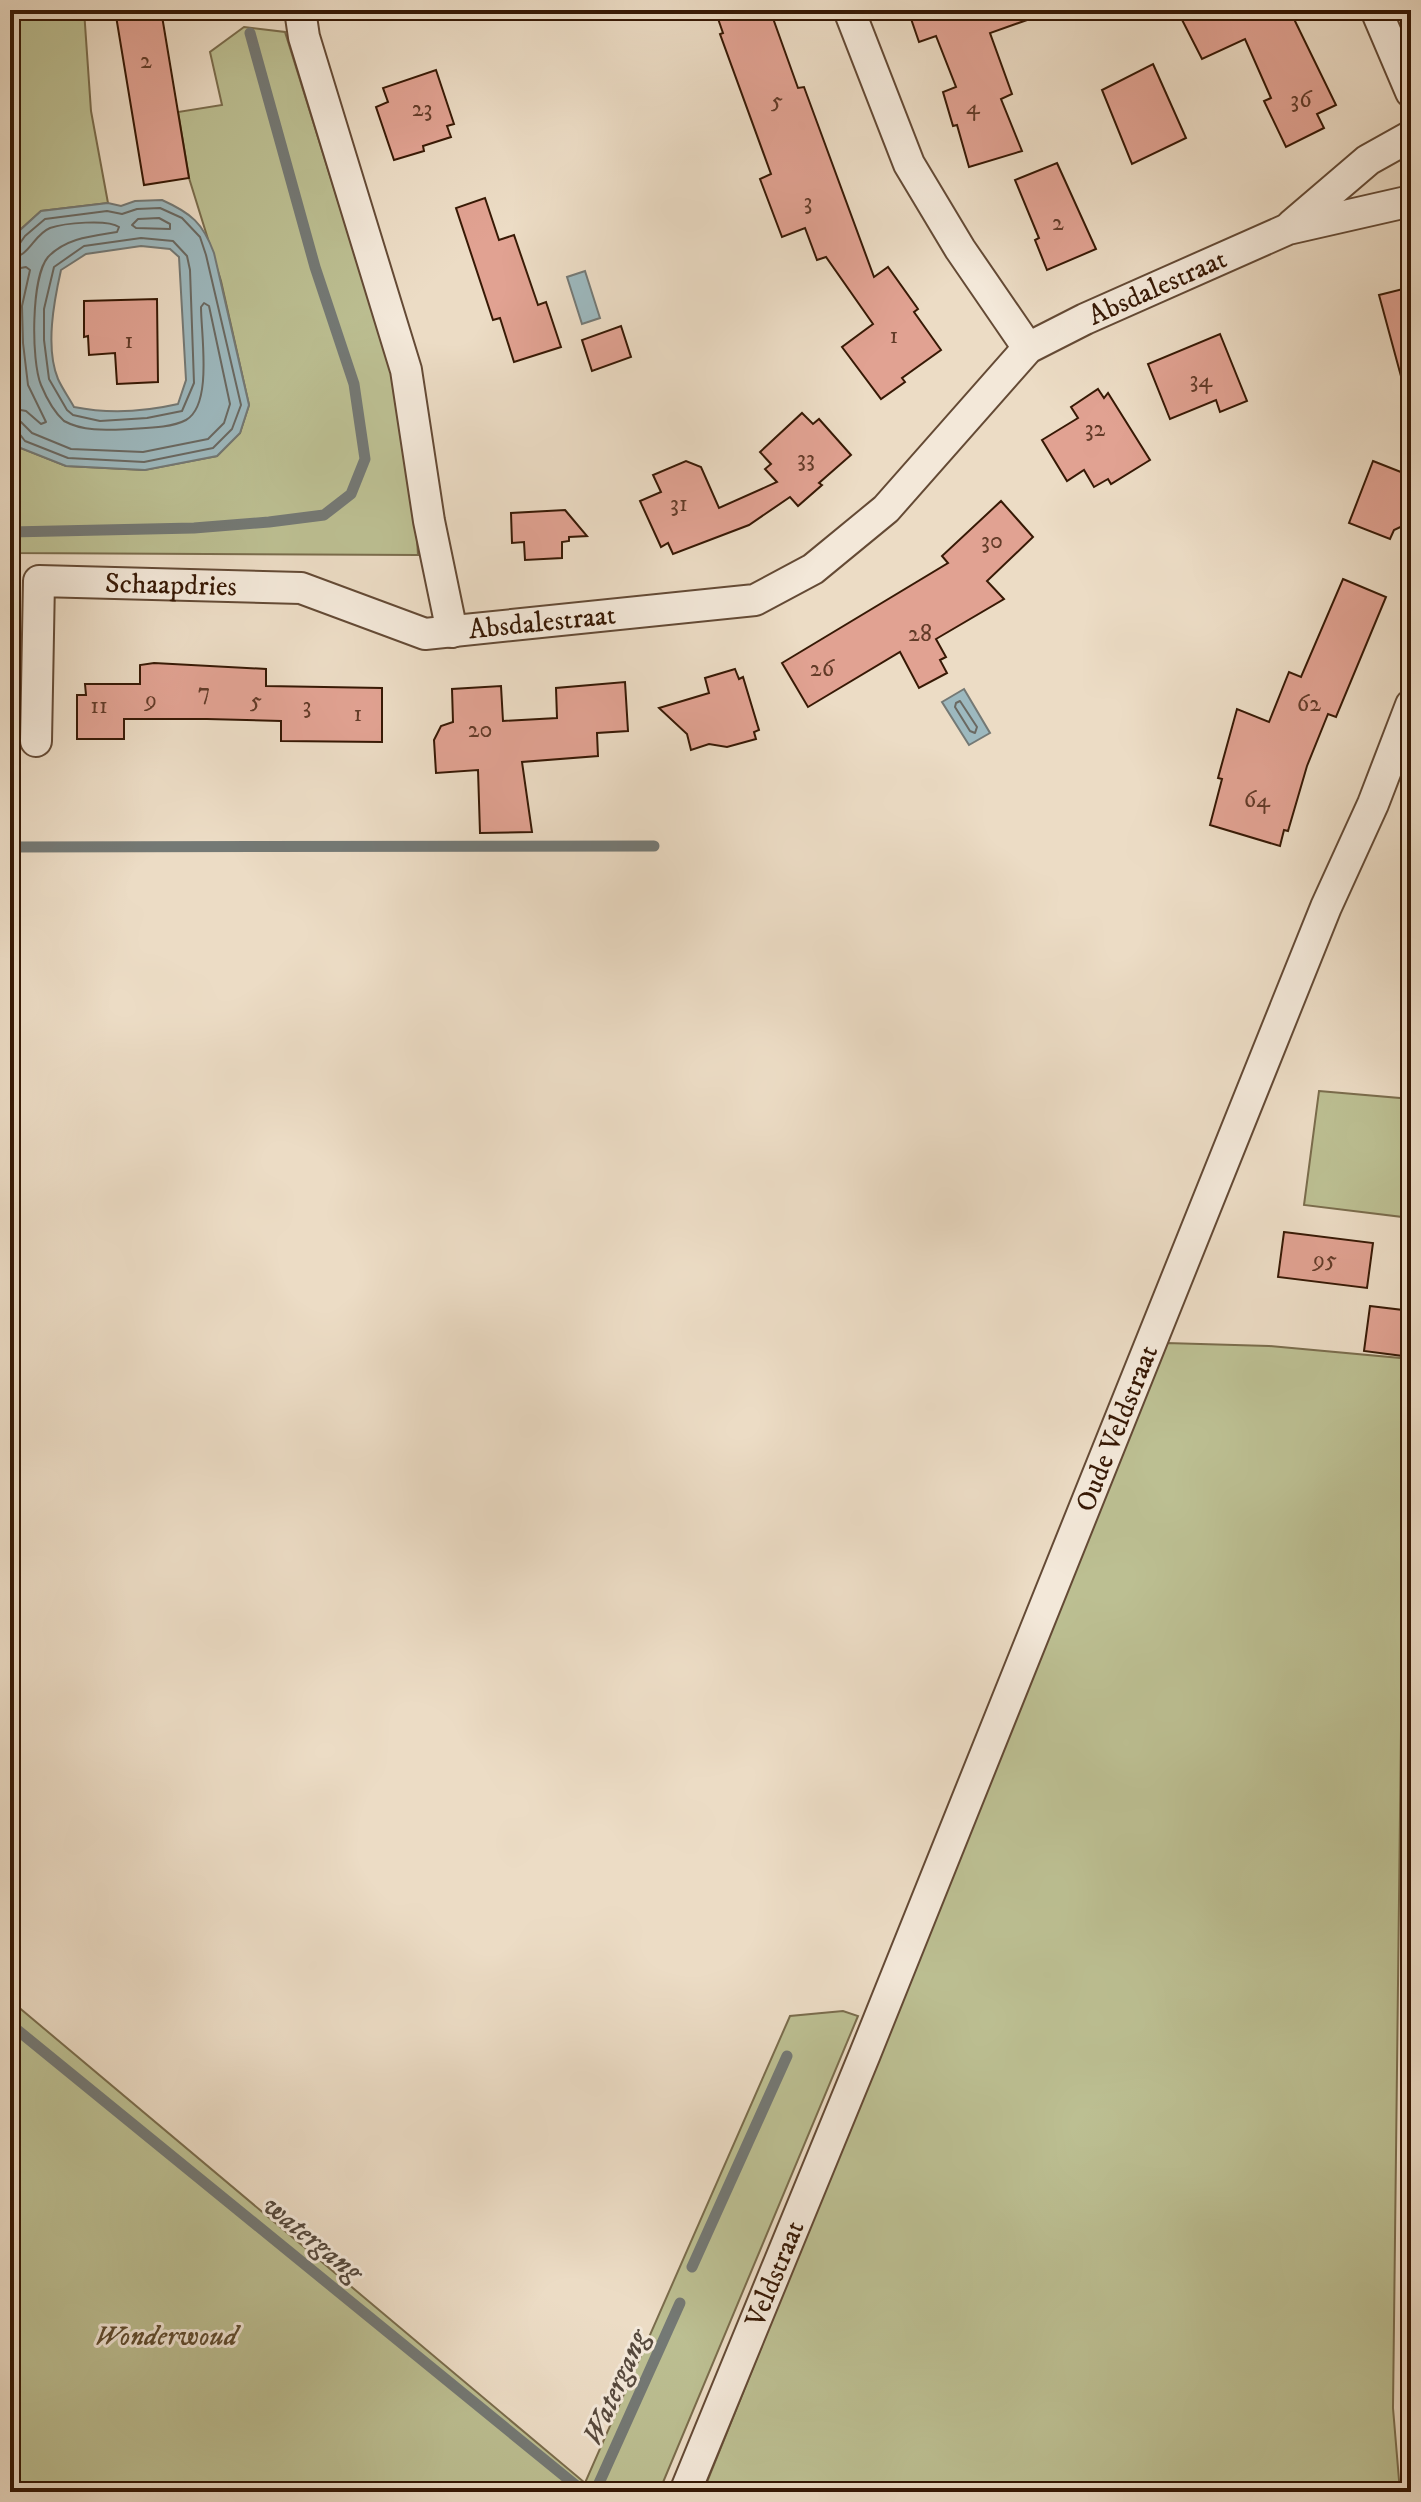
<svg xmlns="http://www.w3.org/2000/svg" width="1421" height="2502" viewBox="0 0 1421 2502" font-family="'IM FELL DW Pica',serif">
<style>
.green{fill:#bcbf92;stroke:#7a6c4c;stroke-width:2}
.water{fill:#9db9bf;stroke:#747975;stroke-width:2;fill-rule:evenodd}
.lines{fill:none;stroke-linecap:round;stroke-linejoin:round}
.shore{stroke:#6a6962;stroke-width:2}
.stream{stroke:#747975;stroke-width:11}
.building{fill:#e1a292;stroke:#371905;stroke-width:2}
.minor-casing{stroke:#644a35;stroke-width:34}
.minor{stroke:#f3e8d9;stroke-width:30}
.labels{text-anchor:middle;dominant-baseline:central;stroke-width:6;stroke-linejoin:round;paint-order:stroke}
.number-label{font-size:24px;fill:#623b28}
.street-label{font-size:28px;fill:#371905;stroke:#f3e8d9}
.park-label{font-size:28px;font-style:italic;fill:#5f4b2f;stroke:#f3e8d9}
.water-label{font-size:30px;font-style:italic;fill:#56493d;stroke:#f3e8d9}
</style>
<rect width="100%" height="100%" fill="#ecdcc5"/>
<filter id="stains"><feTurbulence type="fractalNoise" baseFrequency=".0025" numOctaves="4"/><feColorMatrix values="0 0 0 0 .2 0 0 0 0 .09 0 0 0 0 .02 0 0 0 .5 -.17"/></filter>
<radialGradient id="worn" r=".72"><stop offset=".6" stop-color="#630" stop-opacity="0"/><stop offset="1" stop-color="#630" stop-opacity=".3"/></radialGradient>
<g class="green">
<polygon points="10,10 84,10 91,111 108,203 41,211 19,231 10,245"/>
<polygon points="244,27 285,32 400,399 413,471 418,555 10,553 10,431 18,447 66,466 144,470 217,456 240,433 249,405 221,281 189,178 178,112 222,105 210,52"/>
<polygon points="1319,1091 1411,1099 1411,1218 1304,1205"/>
<polygon points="1166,1343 1269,1346 1411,1359 1411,1561 1403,1561 1393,2408 1400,2492 703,2492"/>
<polygon points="10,2000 585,2483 790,2016 843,2011 858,2016 659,2492 10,2492"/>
</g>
<g class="water">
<path d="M162,200C191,213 203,223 214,253L249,405L240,433L217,456L145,470L66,466L18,447L10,431V245L19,231L41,211L108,203L121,206L135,201ZM141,246L170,249L179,257L186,380L178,404C143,412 109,414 74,407C69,398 62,388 58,379C45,348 54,301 61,270L86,254Z"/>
<polygon points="585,271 600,318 582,324 567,277"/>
<polygon points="964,689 990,733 969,745 942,702"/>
</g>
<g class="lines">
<g class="shore">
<polygon points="159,218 170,224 170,229 136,228 132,225 138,219"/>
<polygon points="141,238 173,241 187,256 190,270 194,383 182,411 147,418 100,421 73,415 67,410 49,379 44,340 44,309 54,267 84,246"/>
<polyline points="10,248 18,246 25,236 45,219 107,211 122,214 137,209 160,208 182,218 200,237 206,255 241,405 232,429 213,448 144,462 68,458 25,441 18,432 10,430"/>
<path d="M10,258C30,257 33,235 50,228C64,223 108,219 119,227L117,232C92,236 66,238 48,257C31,277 31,361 41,385C46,397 54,412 64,421C84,432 108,430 131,429C147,428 171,428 186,420C213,405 201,334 201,307L204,303L209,306L230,404L224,423L208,439L143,452L71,449L32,433L21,422L10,420"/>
<polyline points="10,270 26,267 30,270 22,306 23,343 28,385 46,422 41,424 26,411 10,408"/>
<polygon points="960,701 977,727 975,733 970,731 955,707 956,703"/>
</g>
<g class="stream">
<polyline points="10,532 194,528 269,522 324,515 351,494 365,459 354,384 315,267 250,33"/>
<polyline points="10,847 654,846"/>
<polyline points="10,2024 584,2492"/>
<polyline points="692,2267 787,2056"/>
<polyline points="595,2492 680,2303"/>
</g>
</g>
<g class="building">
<polygon points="115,10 161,10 189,178 144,185"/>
<polygon points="715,10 770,10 798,88 804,87 874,277 888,267 918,309 914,312 941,350 902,378 905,382 881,399 842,347 873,324 826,257 817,260 805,228 782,237 760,179 771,174 720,34 723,33"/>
<polygon points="908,10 1043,10 1044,14 990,33 1012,94 1001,99 1022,151 969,167 957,125 953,126 943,92 956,87 936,36 919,42"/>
<polygon points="1177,10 1308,10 1293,17 1336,105 1317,114 1324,128 1286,147 1264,101 1271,98 1245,39 1202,59"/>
<polygon points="1153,64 1186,138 1132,164 1102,90"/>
<polygon points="436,70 454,124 447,126 451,137 423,146 424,151 394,160 376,107 388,102 383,88"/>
<polygon points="1057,163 1096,249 1047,270 1035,240 1039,238 1015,180"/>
<polygon points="485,198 499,240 514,235 538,305 546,302 561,347 514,362 500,318 493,320 456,208"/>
<polygon points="1411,287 1411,379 1402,380 1379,295"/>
<polygon points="157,299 158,382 117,384 115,353 89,355 88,336 84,337 84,301"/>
<polygon points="621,326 631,357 592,371 582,340"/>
<polygon points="1220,334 1247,401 1220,412 1216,400 1170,419 1148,364"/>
<polygon points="1098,389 1104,398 1108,393 1150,460 1111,484 1108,479 1094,487 1084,470 1067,481 1042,440 1078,418 1071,407"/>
<polygon points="802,413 813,424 819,419 851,455 819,483 822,485 798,506 790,497 749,525 673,554 668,543 661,547 640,501 661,492 653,475 686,461 701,467 719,508 777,482 765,469 771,464 760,452"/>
<polygon points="1373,461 1411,476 1411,488 1407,498 1411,509 1411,522 1394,530 1390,539 1349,523"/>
<polygon points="1001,501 1033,537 987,581 1004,599 936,639 946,657 940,660 947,673 919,688 900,652 808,707 782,663 948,563 942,556"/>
<polygon points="565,510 587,536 569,537 569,541 562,542 562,558 525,560 524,542 512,543 511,513"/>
<polygon points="1343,579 1386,597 1336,717 1328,714 1307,766 1288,831 1284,830 1280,846 1210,825 1222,779 1218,778 1237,709 1269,722 1289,672 1301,677"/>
<polygon points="154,663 266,669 266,686 382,688 382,742 281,741 281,721 207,719 124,719 124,739 77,739 77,695 86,695 85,684 140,684 140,665"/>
<polygon points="735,669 739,679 743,677 759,730 754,732 756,739 727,747 709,744 691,750 687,734 659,708 709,693 705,678"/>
<polygon points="625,682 628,731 597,733 598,756 522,762 532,832 480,833 478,770 436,773 434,740 441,726 453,722 452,689 501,686 503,721 557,718 556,688"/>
<polygon points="1284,1232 1373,1243 1367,1288 1278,1277"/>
<polygon points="1370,1306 1411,1311 1411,1357 1364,1351"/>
</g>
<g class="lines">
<defs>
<g id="minor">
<polyline points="300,10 304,37 406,370 429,521 452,632"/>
<polyline points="849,10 909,164 960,249 1028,348"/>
<polyline points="1376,10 1411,92"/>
<polyline points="1292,225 1368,160 1411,136"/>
<path id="s1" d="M36,741L39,581L301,588L425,634L755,600L813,569L886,509L1028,348L1085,319L1288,229L1411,201"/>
<path id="s2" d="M685,2492L865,2054L1326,907L1373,804L1411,705"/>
</g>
</defs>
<use href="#minor" class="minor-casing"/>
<use href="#minor" class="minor"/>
</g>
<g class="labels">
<g class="number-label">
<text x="146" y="61">2</text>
<text x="1301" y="100">36</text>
<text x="777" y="101">5</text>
<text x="973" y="107">4</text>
<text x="422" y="109">23</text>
<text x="808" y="202">3</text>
<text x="1058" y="223">2</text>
<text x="894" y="336">1</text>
<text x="129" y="341">1</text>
<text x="1201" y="380">34</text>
<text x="1095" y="429">32</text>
<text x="806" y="459">33</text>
<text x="679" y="504">31</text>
<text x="992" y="541">30</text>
<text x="920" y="634">28</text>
<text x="822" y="669">26</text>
<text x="204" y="692">7</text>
<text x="151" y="700">9</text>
<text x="256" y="701">5</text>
<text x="1309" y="704">62</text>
<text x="99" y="706">11</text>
<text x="307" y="706">3</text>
<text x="358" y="714">1</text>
<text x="480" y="730">20</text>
<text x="1257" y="800">64</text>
<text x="1325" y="1260">95</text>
</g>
<g class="street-label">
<text stroke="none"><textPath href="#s1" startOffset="1404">Absdalestraat</textPath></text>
<text stroke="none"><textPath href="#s1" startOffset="292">Schaapdries</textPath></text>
<text stroke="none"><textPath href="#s1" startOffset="672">Absdalestraat</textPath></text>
<text stroke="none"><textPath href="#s2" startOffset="1148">Oude Veldstraat</textPath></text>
<text stroke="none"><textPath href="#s2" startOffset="236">Veldstraat</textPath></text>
</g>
<g class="park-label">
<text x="166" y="2336">Wonderwoud</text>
</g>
<g class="water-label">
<text transform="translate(312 2239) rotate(39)">watergang</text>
<text transform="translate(616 2388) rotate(-66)">Watergang</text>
</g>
</g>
<rect width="1421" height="2502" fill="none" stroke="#ecdcc5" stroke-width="40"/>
<rect x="12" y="12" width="1397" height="2478" fill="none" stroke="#371905" stroke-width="4"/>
<rect x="20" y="20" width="1381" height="2462" fill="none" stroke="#371905" stroke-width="2"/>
<rect width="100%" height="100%" filter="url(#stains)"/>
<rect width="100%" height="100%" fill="url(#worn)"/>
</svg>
